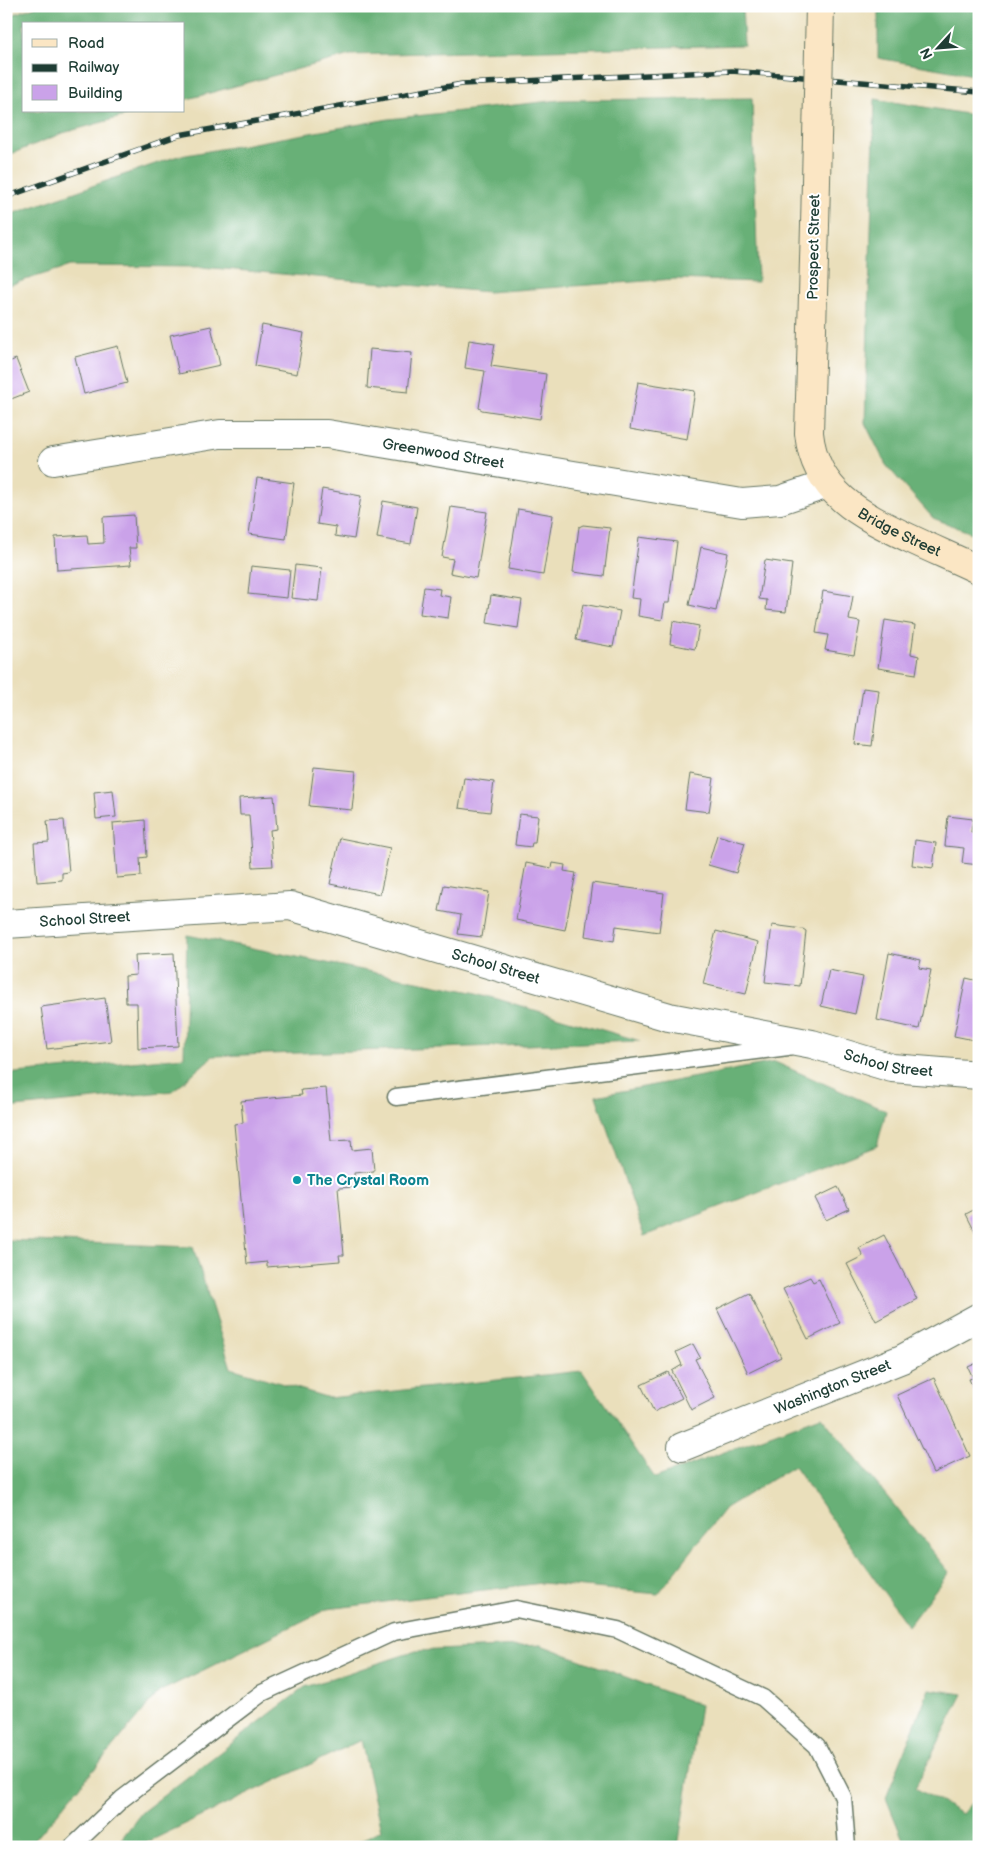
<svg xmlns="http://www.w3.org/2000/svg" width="985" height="1853" viewBox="0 0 985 1853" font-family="'Balsamiq Sans',sans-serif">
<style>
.forest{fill:#68b077;stroke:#447656}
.building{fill:#caa2e9}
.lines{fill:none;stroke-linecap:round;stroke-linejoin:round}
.lane-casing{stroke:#667663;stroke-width:19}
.street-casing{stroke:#667663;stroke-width:30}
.secondary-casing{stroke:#667663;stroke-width:30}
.lane{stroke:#fff;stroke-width:16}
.street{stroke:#fff;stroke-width:28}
.secondary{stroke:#fbe6c4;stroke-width:28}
.rail-casing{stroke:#1f3d34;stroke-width:5.5}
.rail{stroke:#fff;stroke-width:4;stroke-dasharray:11;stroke-linecap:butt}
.secondary-bridge-casing{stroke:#667663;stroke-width:30;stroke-linecap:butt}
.secondary-bridge{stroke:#fbe6c4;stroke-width:28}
.culture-dot{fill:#0f9aa8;stroke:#fff;stroke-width:2}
.labels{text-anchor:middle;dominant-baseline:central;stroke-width:4;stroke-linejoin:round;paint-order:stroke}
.street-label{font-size:15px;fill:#1f3d34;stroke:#fff}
.culture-label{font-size:15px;font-weight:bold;fill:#0d838f;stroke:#fff;text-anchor:start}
</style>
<rect width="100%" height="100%" fill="#fff"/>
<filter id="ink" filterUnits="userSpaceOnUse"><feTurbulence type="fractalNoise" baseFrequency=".02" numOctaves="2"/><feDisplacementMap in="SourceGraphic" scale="10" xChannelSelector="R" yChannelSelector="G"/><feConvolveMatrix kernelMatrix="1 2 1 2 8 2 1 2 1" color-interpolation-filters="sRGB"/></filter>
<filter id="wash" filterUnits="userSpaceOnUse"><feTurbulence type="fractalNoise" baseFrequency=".0096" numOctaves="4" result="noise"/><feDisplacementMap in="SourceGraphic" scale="20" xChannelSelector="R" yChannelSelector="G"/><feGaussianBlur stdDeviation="1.12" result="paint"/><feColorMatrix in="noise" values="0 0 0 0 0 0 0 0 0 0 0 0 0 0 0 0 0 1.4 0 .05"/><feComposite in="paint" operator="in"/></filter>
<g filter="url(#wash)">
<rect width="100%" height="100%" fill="#eadfbb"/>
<g class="forest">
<polygon points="37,6 742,6 744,45 350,55 184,100 184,24 24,24 24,111 143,111 63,133 6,156 6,17"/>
<polygon points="878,6 979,6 979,76 878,58"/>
<polygon points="752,98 758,282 675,279 488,292 201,267 70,266 6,286 6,216 175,157 389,119 560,100"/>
<polygon points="875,99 979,116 979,536 933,518 886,465 865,423"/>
<polygon points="187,935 477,993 640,1041 213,1056 173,1091 6,1108 6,1074 184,1057"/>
<polygon points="775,1062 886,1111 877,1146 644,1236 596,1096"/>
<polygon points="6,1240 193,1247 231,1368 329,1398 582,1371 655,1478 821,1416 949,1572 908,1626 794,1466 725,1508 658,1594 542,1583 327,1609 159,1692 29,1847 6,1847"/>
<polygon points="541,1645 700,1705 678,1847 350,1847 381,1830 361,1740 137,1847 115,1847 142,1812 305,1687 416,1651"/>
<polygon points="929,1689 963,1694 915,1788 962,1814 979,1794 979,1847 906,1847 886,1798"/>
</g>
<g id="blocks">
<g class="building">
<polygon points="262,325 304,333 297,374 255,366"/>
<polygon points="211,326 220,365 179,374 170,335"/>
<polygon points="469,340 495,344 491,366 546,374 540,419 482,410 479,408 485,371 465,368"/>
<polygon points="118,346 127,383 84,394 75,357"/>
<polygon points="370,349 412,353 408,392 367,388"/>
<polygon points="16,359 29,392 6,401 6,363"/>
<polygon points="638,382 695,391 687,439 630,429"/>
<polygon points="257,478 294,483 286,539 249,534"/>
<polygon points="322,489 361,496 354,539 335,536 336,527 317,524"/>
<polygon points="383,501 417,507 411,544 377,538"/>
<polygon points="451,507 487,512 476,578 450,573 453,559 442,557"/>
<polygon points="518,509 553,515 543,575 508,569"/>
<polygon points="134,515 136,548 129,548 131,565 57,570 55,537 87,535 88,544 104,543 103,517"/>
<polygon points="583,525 610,528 604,576 573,572 579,527"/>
<polygon points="639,537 677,542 669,603 665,603 662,620 638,616 640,599 631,598"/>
<polygon points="701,547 728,553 716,611 689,605"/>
<polygon points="765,560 792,564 786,612 766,610 767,600 759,599"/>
<polygon points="295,565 322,568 318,601 291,598"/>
<polygon points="251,566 290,570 287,598 248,594"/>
<polygon points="424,587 440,589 439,595 451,597 448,618 420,614"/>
<polygon points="823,591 853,596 849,620 860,622 854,655 825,650 828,635 816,633"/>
<polygon points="491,595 522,600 518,628 487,623"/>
<polygon points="583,604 620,611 613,647 576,640"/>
<polygon points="885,620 915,625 911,654 919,656 916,674 878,668"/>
<polygon points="673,621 699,626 695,649 670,644"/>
<polygon points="863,688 879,690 872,746 855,744"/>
<polygon points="314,767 356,771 352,810 309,806"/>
<polygon points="690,774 714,778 709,812 685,809"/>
<polygon points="464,778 494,782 490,812 459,808"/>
<polygon points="113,790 116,817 96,819 94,792"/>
<polygon points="274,796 277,829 270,830 273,866 253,867 249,815 240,815 239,798"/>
<polygon points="519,814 538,816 535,843 532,843 531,847 515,845"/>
<polygon points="948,816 973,819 971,832 979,832 979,865 962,863 964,848 945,846"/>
<polygon points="64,820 69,872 62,873 62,880 37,882 34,843 49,842 47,821"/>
<polygon points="145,820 147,857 140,858 141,876 117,878 113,823"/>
<polygon points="717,835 745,843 736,873 708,865"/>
<polygon points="340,838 390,848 380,894 330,884"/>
<polygon points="915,840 936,843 933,868 912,865"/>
<polygon points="526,863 552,868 553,863 565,865 564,871 576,873 565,930 516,920"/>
<polygon points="592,883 664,893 659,932 616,926 614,941 585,936"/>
<polygon points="444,885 489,892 482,937 458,934 461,915 439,911"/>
<polygon points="772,925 803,929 806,931 800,986 765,982"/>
<polygon points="716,931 758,942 746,994 703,984"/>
<polygon points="174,953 178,1046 138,1048 137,1003 126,1003 125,976 136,975 135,955"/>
<polygon points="889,953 921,960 919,968 931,970 919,1029 877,1020"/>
<polygon points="829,970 863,977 855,1014 821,1006"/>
<polygon points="966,978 979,981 979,1041 954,1036"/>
<polygon points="105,998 111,1041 47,1049 41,1007"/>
<polygon points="326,1088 331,1141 351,1140 352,1150 372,1148 374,1171 354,1173 355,1187 338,1188 344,1255 339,1255 340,1261 267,1267 267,1262 247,1264 234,1124 243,1123 241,1101 302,1095 301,1090"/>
<polygon points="838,1187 849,1209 826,1220 815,1198"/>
<polygon points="979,1207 979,1240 966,1214"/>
<polygon points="884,1235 917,1299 876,1321 847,1264 863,1256 859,1248"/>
<polygon points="810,1277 813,1282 819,1279 840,1323 808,1339 783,1289"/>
<polygon points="749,1293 781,1357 748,1373 717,1309"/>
<polygon points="693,1344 700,1357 695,1359 715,1398 691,1410 672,1371 682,1365 676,1352"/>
<polygon points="979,1362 979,1401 969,1379 973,1378 968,1367"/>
<polygon points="668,1372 682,1398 654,1412 641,1385"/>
<polygon points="934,1378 970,1456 933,1473 897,1395"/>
</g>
</g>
</g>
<g filter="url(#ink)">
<use href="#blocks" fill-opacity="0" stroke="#667663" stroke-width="1"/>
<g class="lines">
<defs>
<g id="lane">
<polyline points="396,1097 788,1047"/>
<polyline points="72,1847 122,1799 262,1693 394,1632 516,1609 618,1630 763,1698 817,1746 843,1797 847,1847"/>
</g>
<g id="street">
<path id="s1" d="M53,461L220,434H327L742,503L780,500L828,484"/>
<path id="s2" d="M6,924L290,906L669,1017L812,1044L892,1068L979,1075"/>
<path id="s3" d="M682,1447L902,1359L979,1317"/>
</g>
<g id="secondary">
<path id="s4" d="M815,225L809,433C815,493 861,515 909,538C932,549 956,559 979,570"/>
</g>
</defs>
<use href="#lane" class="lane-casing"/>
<use href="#street" class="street-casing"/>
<use href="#secondary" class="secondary-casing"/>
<use href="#lane" class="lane"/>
<use href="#street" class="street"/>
<use href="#secondary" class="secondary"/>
<defs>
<polyline id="rail" points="6,197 179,135 462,84 732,71 979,92"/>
</defs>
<use href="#rail" class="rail-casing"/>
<use href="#rail" class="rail"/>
<defs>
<polyline id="secondary-bridge" points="815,225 820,6"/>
</defs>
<use href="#secondary-bridge" class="secondary-bridge-casing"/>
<use href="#secondary-bridge" class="secondary-bridge"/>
</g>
</g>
<circle class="culture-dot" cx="297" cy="1180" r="5"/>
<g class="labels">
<g class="street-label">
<text transform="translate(814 247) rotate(-89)">Prospect Street</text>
<text stroke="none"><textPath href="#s1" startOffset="394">Greenwood Street</textPath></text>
<text stroke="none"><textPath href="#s4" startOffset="350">Bridge Street</textPath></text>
<text stroke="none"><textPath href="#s2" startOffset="79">School Street</textPath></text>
<text stroke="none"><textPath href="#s2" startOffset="499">School Street</textPath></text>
<text stroke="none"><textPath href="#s2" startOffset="904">School Street</textPath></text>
<text stroke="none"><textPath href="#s3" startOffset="162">Washington Street</textPath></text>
</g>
<g class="culture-label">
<text x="307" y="1180">The Crystal Room</text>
</g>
</g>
<rect width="985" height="1853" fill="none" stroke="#fff" stroke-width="25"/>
<rect x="22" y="22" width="162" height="90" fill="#ffffff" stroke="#a5b1ae"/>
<rect x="32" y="39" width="25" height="8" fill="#fbe6c4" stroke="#a5b1ae"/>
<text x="68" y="48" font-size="15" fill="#1f3d34">Road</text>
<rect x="32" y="64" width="25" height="8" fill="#1f3d34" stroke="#a5b1ae"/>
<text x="68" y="72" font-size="15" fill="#1f3d34">Railway</text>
<rect x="32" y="85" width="25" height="15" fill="#caa2e9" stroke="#a5b1ae"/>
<text x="68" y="98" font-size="15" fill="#1f3d34">Building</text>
<g transform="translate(938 48) rotate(244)" stroke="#ffffff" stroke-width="4" paint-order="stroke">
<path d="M0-4L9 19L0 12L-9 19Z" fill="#1f3d34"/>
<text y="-8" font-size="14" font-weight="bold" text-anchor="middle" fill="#1f3d34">N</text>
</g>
</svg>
